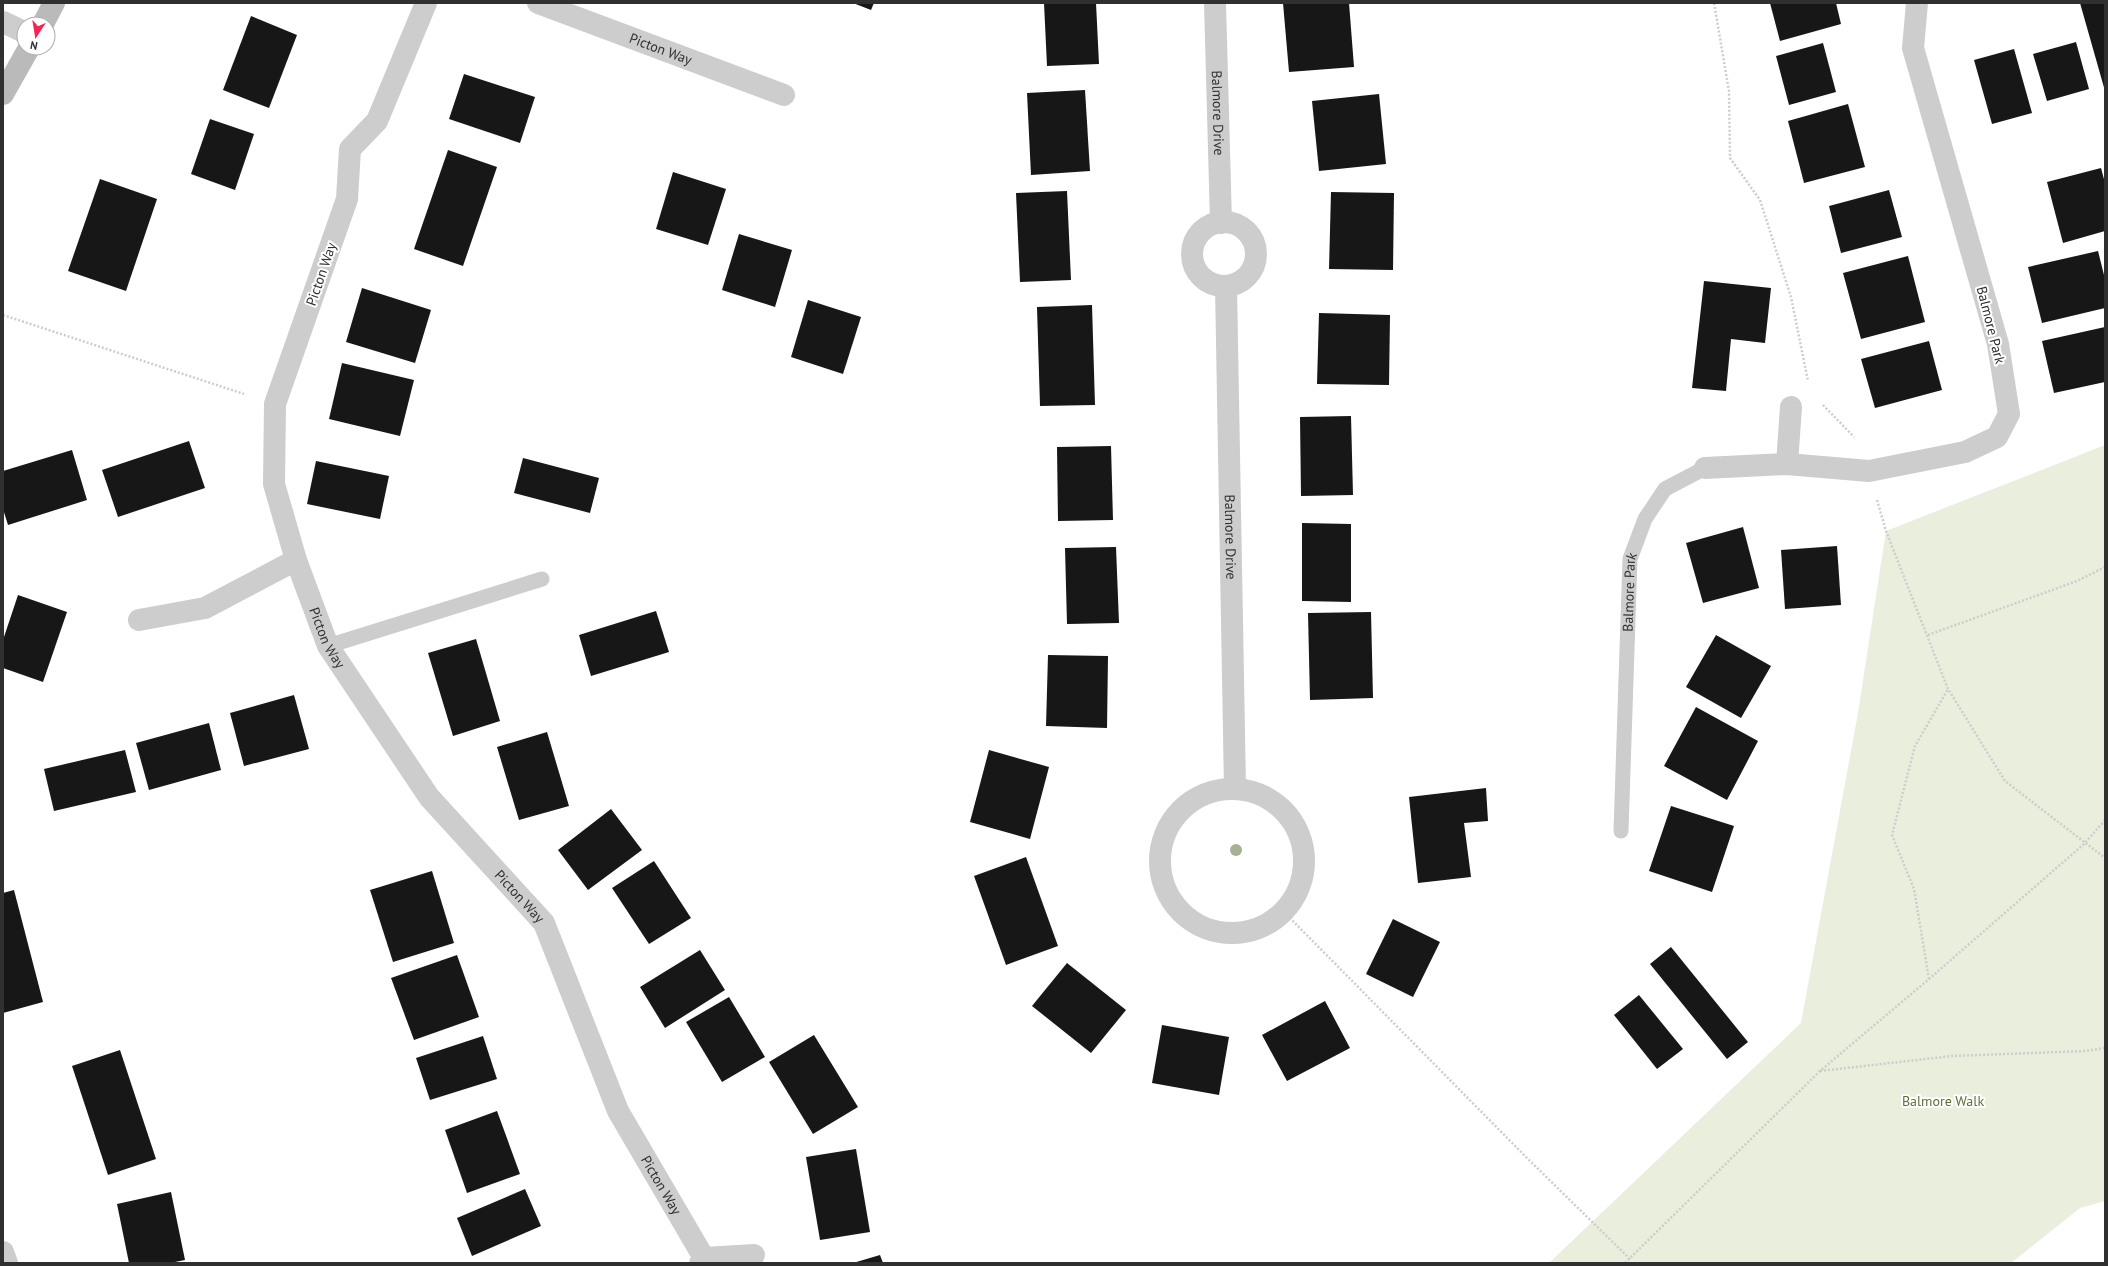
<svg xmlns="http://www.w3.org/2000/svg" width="2108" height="1266" viewBox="0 0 2108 1266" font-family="'PT Sans',sans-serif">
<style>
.green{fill:#e9eedd}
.building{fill:#171717}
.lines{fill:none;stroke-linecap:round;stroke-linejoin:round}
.path{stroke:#cdcdcd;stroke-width:2.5;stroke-dasharray:2 2;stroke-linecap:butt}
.lane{stroke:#cdcdcd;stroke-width:15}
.street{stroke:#cdcdcd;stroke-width:22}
.secondary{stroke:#bababa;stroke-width:22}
.tree{fill:#a5b192}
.labels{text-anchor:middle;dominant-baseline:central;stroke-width:4;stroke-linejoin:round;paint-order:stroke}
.street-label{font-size:14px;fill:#303030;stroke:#fff}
.park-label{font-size:14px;fill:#5c7139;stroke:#fff}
</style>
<rect width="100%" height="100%" fill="#fff"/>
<polygon class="green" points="2105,445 2105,1201 2080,1208 2011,1263 1549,1263 1801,1023 1858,713 1886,531"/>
<g class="building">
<polygon points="853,3 874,3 871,10"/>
<polygon points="1044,3 1096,3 1099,64 1047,66"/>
<polygon points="1283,3 1349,3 1354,67 1289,72"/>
<polygon points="1770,3 1836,3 1841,24 1780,41"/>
<polygon points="2080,3 2105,3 2105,91"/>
<polygon points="251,16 297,35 269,108 223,90"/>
<polygon points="2076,42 2089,89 2047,101 2033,54"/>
<polygon points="1823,43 1836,92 1789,105 1776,56"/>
<polygon points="2014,49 2032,113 1992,124 1974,60"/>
<polygon points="464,74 535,97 520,143 449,119"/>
<polygon points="1085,90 1090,171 1031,175 1027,93"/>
<polygon points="1379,94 1386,164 1319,171 1312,101"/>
<polygon points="1848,104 1865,167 1804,183 1788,121"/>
<polygon points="210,119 254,134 235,190 191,174"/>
<polygon points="448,150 497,167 463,266 414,249"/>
<polygon points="2101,168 2105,183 2105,231 2063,243 2047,182"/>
<polygon points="673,172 726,189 708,245 656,229"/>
<polygon points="100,179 157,199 126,291 68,271"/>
<polygon points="1889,190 1902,237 1841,253 1829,206"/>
<polygon points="1067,191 1071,280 1020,282 1016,193"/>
<polygon points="1331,192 1394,193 1393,270 1329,269"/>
<polygon points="739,234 792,250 775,307 722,290"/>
<polygon points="2098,251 2105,279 2105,308 2042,323 2028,267"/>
<polygon points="1908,256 1925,322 1861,339 1843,273"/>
<polygon points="1704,281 1771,288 1765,343 1731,339 1726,391 1692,388"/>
<polygon points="362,288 431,310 415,363 346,342"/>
<polygon points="808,300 861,317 843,374 791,357"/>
<polygon points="1092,305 1095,405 1040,406 1037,307"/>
<polygon points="1319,313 1390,315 1389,385 1317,384"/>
<polygon points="2105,327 2105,382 2054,393 2042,341"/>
<polygon points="1929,341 1942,390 1875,408 1861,359"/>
<polygon points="342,363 414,380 400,436 329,419"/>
<polygon points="1351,416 1353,495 1301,496 1300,417"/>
<polygon points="189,441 205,488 118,517 102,470"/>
<polygon points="1111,446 1113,520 1058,521 1057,447"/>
<polygon points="72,450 87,500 8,525 3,509 3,471"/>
<polygon points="523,458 599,478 590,513 514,493"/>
<polygon points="316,461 389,476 380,519 307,504"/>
<polygon points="1302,523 1351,524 1351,602 1302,601"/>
<polygon points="1743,527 1759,588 1703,603 1686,543"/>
<polygon points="1837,546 1841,605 1785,609 1781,550"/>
<polygon points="1116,547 1119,623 1067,624 1065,548"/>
<polygon points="18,595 67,612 43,682 3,668 3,640"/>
<polygon points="656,611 669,652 591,676 579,635"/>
<polygon points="1371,612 1373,698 1310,700 1308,613"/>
<polygon points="1716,635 1771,666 1741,718 1686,687"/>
<polygon points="476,639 500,721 453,736 428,653"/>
<polygon points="1048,655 1108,656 1107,728 1046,726"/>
<polygon points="294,695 309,749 244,766 230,713"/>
<polygon points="1696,707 1758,741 1727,800 1664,766"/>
<polygon points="209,723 221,770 149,790 136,743"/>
<polygon points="547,732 569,806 519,820 497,747"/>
<polygon points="125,750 136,792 54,811 44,769"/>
<polygon points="989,750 1049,767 1030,839 970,822"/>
<polygon points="1486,788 1488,821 1464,823 1471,877 1418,883 1409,797"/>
<polygon points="1671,806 1734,826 1712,892 1649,871"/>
<polygon points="611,809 642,850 588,890 558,850"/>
<polygon points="1026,857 1058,946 1006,965 974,876"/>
<polygon points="654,861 691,918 649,944 612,888"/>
<polygon points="432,871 454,943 393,962 370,890"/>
<polygon points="14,890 43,1002 3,1013 3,893"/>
<polygon points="1393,919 1440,942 1413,997 1366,974"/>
<polygon points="1671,947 1748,1042 1727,1059 1650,964"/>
<polygon points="700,950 725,990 665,1028 640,987"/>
<polygon points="457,955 479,1017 414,1040 391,978"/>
<polygon points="1067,963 1126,1010 1091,1053 1032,1006"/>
<polygon points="1639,995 1683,1049 1657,1069 1614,1015"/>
<polygon points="729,997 765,1057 722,1082 686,1022"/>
<polygon points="1325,1001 1350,1048 1287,1081 1262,1035"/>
<polygon points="1162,1025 1229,1037 1219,1095 1152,1083"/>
<polygon points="814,1035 858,1107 813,1134 769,1062"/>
<polygon points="483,1036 497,1079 430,1100 416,1058"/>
<polygon points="120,1050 156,1159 108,1175 72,1066"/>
<polygon points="497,1111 520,1174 467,1193 445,1130"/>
<polygon points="856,1149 870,1232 820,1240 806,1157"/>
<polygon points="525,1189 541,1226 472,1256 457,1218"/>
<polygon points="171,1192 185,1260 170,1263 129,1263 117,1204"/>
<polygon points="880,1255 883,1263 853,1263"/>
</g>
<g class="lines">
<g class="path">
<polyline points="1714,3 1729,91 1730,158 1760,200 1791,297 1808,381"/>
<polyline points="3,315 244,394"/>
<polyline points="1823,405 1854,437"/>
<polyline points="1877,500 1886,531 1948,689 2005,781 2105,858"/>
<polyline points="1928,635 2077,581 2105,567"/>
<polyline points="1284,912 1527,1158 1630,1259"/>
<polyline points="1929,979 1914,889 1892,835 1915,746 1948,689"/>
<polyline points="1820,1071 1952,1056 2085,1051 2105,1048"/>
<polyline points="1625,1263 1820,1071 1929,979 2084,844 2105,820"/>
</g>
<g class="lane">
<polyline points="328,646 542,579"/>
<path id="s1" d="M1621,831L1630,559L1645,519L1665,489L1705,468"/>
</g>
<g class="street">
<path id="s2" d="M426,3L377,121L350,149L347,199L275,404L274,484L296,560L328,646L429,797L544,923L618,1111L704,1258L700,1263"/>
<path id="s3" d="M538,3L784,95"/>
<path id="s4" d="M1215,3L1221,223"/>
<polyline points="3,22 24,32"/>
<circle cx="1224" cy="254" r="32"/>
<path id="s5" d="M1226,286L1235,789"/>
<polyline points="1787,464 1791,407"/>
<polyline points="1705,468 1787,464 1869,471 1965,452 1997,437 2009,414 1998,344 1913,48 1917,3"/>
<polyline points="139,620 205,608 296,560"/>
<circle cx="1232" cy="861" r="72"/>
<polyline points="3,1252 7,1263"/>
<polyline points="704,1258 754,1255"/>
</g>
<g class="secondary">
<polyline points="43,24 54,3"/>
<polyline points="3,94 29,48"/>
</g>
</g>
<circle class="tree" cx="1236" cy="850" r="6"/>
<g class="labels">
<g class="street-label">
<text stroke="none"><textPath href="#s3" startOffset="131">Picton Way</textPath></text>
<text stroke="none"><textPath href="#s4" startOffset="110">Balmore Drive</textPath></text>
<text transform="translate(321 274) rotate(-71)">Picton Way</text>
<text transform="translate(1991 325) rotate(76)">Balmore Park</text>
<text stroke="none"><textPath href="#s5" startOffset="251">Balmore Drive</textPath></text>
<text stroke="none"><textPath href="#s1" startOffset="239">Balmore Park</textPath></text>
<text stroke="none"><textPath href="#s2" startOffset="677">Picton Way</textPath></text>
<text stroke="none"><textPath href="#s2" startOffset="1001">Picton Way</textPath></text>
<text stroke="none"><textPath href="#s2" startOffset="1325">Picton Way</textPath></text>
</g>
<g class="park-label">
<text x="1943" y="1101">Balmore Walk</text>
</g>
</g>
<rect width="2108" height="1266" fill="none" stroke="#303030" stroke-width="8"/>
<g transform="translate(36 36) rotate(192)"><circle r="19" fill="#ffffff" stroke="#acacac"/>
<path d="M0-3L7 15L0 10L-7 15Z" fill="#f62454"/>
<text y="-6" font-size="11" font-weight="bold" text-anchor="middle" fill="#303030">N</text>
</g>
</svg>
